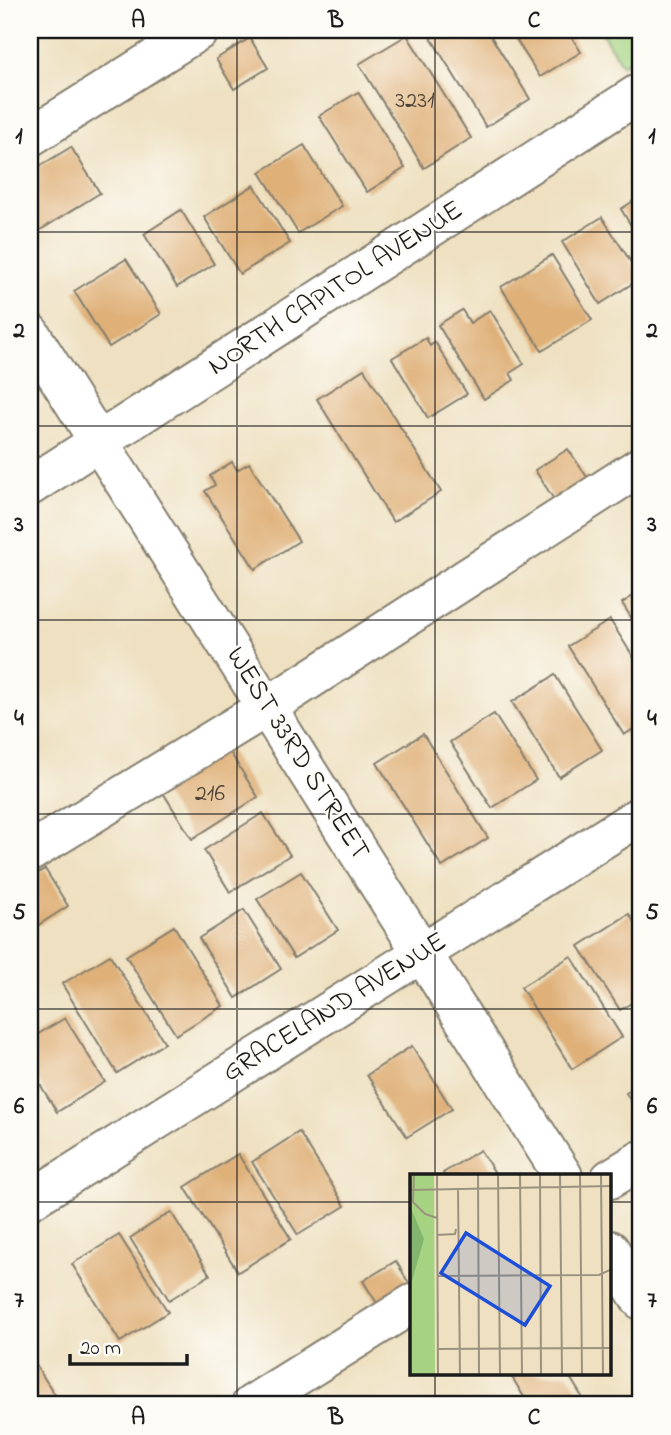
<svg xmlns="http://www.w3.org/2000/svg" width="671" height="1435" viewBox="0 0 671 1435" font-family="'Indie Flower',sans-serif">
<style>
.green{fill:#a5d381;stroke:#60784e;stroke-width:2}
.building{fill:#dfb078}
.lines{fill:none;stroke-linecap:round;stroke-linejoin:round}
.minor-casing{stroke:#857e6e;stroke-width:42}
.major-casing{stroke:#857e6e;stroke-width:42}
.minor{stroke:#fff;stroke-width:38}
.major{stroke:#fff;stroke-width:38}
.grid{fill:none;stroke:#1c1c1c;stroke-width:2;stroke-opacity:0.55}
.labels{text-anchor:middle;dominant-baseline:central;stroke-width:5;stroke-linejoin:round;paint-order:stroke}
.number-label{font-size:24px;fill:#4d4133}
.street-label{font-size:28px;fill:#1c1c1c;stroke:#fdfcf7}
.inset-road{fill:none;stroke:#9a927e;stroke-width:2}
.view{fill:#1d4ed8;fill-opacity:0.15;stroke:#1d4ed8;stroke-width:3.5}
.inset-edge{fill:none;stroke:#1c1c1c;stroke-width:3.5}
.neatline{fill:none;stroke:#1c1c1c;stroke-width:2.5}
.grid-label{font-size:23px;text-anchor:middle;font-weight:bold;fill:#1c1c1c}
</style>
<rect width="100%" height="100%" fill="#fdfcf7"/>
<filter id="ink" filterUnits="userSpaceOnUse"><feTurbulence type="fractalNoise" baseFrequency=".0143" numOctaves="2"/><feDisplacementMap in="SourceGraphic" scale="14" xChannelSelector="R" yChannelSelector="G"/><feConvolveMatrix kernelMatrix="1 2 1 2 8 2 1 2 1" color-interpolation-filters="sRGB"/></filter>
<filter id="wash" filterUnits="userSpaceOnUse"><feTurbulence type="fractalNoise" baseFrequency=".00686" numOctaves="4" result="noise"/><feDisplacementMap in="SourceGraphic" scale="28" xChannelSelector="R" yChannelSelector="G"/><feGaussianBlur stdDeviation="1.57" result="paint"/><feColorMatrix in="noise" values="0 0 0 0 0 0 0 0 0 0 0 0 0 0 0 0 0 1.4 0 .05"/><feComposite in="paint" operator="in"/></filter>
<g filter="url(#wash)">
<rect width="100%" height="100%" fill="#eee0c0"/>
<polygon class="green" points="600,30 641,30 641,53 622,65"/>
<g id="blocks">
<g class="building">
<polygon points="426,30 487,30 530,99 486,127"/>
<polygon points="510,30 567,30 581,52 540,77"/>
<polygon points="407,35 471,138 424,168 359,64"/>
<polygon points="250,38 268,68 234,89 216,59"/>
<polygon points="358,92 405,168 367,192 319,116"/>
<polygon points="304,145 342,206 298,233 260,172"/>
<polygon points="71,147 100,193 37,232 30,220 30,172"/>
<polygon points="254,185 290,243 240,274 204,217"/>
<polygon points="641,196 641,242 621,209"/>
<polygon points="181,210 214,264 177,287 144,234"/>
<polygon points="602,217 641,278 600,304 562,242"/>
<polygon points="552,255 592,320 542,351 501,287"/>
<polygon points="126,259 161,314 109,347 74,291"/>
<polygon points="462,310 470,323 490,310 524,364 510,373 514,380 484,399 438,325"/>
<polygon points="426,338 430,346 435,342 467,394 428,418 392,358"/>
<polygon points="364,369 441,492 393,522 317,399"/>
<polygon points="568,449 589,480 555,501 535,470"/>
<polygon points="232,462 237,470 249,463 299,541 255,569 205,491 215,485 210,476"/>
<polygon points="641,591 641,633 622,603"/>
<polygon points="610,620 641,669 641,724 624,735 568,646"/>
<polygon points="555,675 602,750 559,777 512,702"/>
<polygon points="494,714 536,780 492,808 450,742"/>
<polygon points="423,734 488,838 442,867 377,763"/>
<polygon points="228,749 258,797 192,839 162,791"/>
<polygon points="263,813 290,855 230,892 204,850"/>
<polygon points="45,869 68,906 31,930 30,878"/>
<polygon points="301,872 338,930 294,958 257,899"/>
<polygon points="244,910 281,969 236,998 199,938"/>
<polygon points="629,914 641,933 641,1004 638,999 620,1010 579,946"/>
<polygon points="174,926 223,1006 176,1035 126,956"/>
<polygon points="110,955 165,1043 117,1073 62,984"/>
<polygon points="571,956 622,1037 572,1069 521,987"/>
<polygon points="65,1018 105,1082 57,1112 30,1068 30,1039"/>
<polygon points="412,1046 452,1109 407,1137 367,1075"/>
<polygon points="641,1084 641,1118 626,1093"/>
<polygon points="299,1132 345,1206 298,1235 252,1162"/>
<polygon points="480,1150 497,1176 445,1176 443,1173"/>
<polygon points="238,1154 291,1239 238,1272 185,1187"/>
<polygon points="171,1212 210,1275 169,1300 130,1238"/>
<polygon points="119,1235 168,1312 120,1342 72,1264"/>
<polygon points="396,1261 412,1289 380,1308 363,1281"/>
<polygon points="30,1356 57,1398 46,1405 30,1405"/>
<polygon points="510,1374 568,1374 587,1405 529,1405"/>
</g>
</g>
</g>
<g filter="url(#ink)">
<use href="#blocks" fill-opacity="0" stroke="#857e6e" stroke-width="2"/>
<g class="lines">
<defs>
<g id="minor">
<polyline points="30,137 200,30"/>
<polyline points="30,333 563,1176"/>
<polyline points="30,852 267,707 641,466"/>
<polyline points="610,1179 641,1160"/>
<polyline points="30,1200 641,815"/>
<polyline points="610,1250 641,1300"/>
<polyline points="251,1405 412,1304"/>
</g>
<polyline id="major" points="30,486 641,92"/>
</defs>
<use href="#minor" class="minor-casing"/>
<use href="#major" class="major-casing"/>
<use href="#minor" class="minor"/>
<use href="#major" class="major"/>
</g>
</g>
<path class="grid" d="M237,30V1405M435,30V1176M30,232H641M30,426H641M30,620H641M30,814H641M30,1009H641M30,1202H412M610,1202H641M435,1374V1405"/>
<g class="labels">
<g class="number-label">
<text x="415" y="101">3231</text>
<text x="210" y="794">216</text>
</g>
<g class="street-label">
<text transform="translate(336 289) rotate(-33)">NORTH CAPITOL AVENUE</text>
<text transform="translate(297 754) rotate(58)">WEST 33RD STREET</text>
<text transform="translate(335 1008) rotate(-32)">GRACELAND AVENUE</text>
</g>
</g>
<g transform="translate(410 1174)">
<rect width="201" height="201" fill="#eee0c0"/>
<path d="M0,0H24L25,200H0Z" fill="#a5d381"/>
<path d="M0,32L14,65L0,114Z" fill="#84b56f"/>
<path class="inset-road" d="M4,0L3,28L15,40L27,44M27,0L28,201M68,0L69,201M88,0L90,201M110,0L112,201M130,0L131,201M150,0L152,201M170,0L172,201M191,0L193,201M48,15L50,201M0,16L202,12M27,61L45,60L46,55M28,102L189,101L202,95M28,175L202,174"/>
<path class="view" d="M56,59L140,112L115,151L31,99Z"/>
<rect width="201" height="201" class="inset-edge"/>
</g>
<rect width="671" height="1435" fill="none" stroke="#fdfcf7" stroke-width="77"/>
<path d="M70 1354v10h117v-10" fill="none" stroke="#1c1c1c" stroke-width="3.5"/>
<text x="80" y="1354" font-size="21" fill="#1c1c1c" stroke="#fdfcf7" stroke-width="5" paint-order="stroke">20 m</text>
<rect x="38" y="38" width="594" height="1358" class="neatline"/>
<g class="grid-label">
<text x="138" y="27">A</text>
<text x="336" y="27">B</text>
<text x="534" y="27">C</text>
<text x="19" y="143">1</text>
<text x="652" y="143">1</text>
<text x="19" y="337">2</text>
<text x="652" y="337">2</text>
<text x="19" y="531">3</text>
<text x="652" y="531">3</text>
<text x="19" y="725">4</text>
<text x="652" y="725">4</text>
<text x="19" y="919">5</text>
<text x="652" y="919">5</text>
<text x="19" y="1113">6</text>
<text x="652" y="1113">6</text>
<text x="19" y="1307">7</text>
<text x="652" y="1307">7</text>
<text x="138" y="1424">A</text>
<text x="336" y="1424">B</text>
<text x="534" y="1424">C</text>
</g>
</svg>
